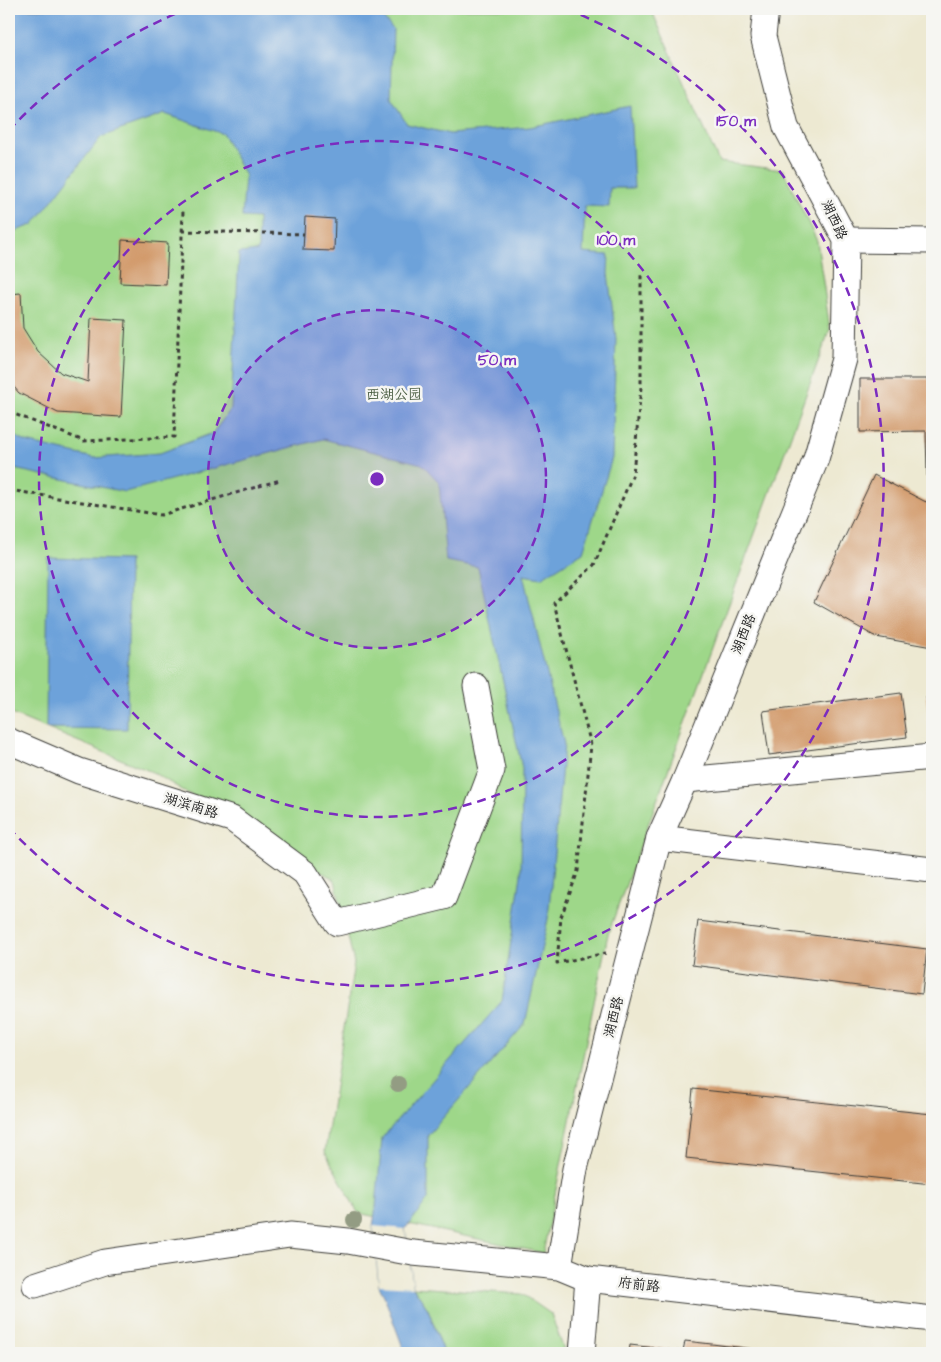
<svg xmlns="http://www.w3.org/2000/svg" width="941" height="1362" viewBox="0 0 941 1362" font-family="'Architects Daughter','LXGW WenKai TC',sans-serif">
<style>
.green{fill:#9ed789;stroke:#5d7a52}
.water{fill:#6da2da;stroke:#445f7b}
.pier{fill:#ede9d2}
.building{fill:#d29a6a}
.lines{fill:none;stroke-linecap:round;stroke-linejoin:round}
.minor-casing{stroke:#3b3b37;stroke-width:27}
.path{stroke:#3b3b37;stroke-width:3;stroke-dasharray:4 4;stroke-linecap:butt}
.minor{stroke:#fff;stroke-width:25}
.tree{fill:#939c83}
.ring{fill:none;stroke:#7b2cbf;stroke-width:2.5;stroke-dasharray:9 6}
.labels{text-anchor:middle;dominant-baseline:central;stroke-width:5;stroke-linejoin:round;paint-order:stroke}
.street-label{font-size:14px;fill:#1c1c1c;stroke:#f6f6f2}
.park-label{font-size:14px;fill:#4a5d42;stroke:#f6f6f2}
.centre{fill:#7b2cbf;stroke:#f6f6f2;stroke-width:2.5}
.ring-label{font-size:15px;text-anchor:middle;font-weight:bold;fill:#7b2cbf;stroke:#f6f6f2;stroke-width:5;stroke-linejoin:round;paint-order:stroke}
</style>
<rect width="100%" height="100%" fill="#f6f6f2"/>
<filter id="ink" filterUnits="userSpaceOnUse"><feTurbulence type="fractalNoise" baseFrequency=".02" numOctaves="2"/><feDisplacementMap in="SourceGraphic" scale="10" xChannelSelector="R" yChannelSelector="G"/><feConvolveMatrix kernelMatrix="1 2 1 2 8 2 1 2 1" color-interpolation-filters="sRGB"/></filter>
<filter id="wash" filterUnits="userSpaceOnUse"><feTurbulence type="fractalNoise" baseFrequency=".0096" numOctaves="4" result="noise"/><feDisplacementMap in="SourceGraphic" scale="20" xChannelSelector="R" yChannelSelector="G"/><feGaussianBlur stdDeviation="1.12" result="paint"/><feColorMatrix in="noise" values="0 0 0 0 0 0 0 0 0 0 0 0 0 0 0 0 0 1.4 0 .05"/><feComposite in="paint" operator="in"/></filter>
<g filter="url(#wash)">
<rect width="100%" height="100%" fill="#ede9d2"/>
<g class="green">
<polygon points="9,9 651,9 719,162 783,170 817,241 830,329 608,934 543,1253 358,1213 325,1152 354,963 335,880 152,772 9,713"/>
<polygon points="413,1287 522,1294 551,1314 565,1353 444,1353 428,1309"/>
</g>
<g class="water">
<polygon points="9,9 375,9 393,29 391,99 407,124 450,134 530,127 630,106 634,188 610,188 609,207 585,206 583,253 609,255 608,273 616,339 612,458 583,552 541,578 523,575 564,744 548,919 525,1024 428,1135 428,1199 405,1229 413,1287 428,1309 444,1353 405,1353 384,1296 379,1286 373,1226 376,1207 382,1138 502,1001 521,875 522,768 478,567 446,561 439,482 422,464 323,439 125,492 9,468 9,433 26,442 94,458 160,453 213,433 231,409 239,253 258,251 258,218 242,217 245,176 223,134 165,114 101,137 33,225 9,233"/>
<polygon points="48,558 129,560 127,729 46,728"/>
</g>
<polygon class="pier" points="373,1226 405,1229 413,1287 379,1285"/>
<g id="blocks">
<g class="building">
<polygon points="305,217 335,219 334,251 303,250"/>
<polygon points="122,240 168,243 166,285 120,283"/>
<polygon points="21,293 23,328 38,352 61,373 88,382 91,318 126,320 121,417 58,413 19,393 9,381 9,294"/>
<polygon points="860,379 932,379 932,476 927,476 926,431 860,432"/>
<polygon points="874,475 924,501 932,504 932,647 876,637 814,602"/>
<polygon points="901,693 907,737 769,755 763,711"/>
<polygon points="932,696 932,733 931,733 926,697"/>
<polygon points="698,921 927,949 922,994 692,965"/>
<polygon points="693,1089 932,1114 932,1184 686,1158"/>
<polygon points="685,1341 782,1352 782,1353 629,1353 630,1345 683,1351"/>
</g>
</g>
</g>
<g filter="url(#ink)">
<use href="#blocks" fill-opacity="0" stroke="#3b3b37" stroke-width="1"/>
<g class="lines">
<defs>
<g id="minor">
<polyline points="846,240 932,241"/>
<polyline points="9,741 79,771 232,819 305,873 337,923 444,897 492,770 476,686"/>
<polyline points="685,780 932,757"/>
<polyline points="659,838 932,870"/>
<polyline points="559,1267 575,1169 659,838 685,780 816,459 844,359 846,240 786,127 763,36 766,9"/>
<polyline points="35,1285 105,1262 290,1235 348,1241 413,1253 559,1267 588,1279 932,1319"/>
<polyline points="582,1353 588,1279"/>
</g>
</defs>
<use href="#minor" class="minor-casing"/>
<g class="path">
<polyline points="182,231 304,234"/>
<polyline points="9,412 84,441 174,437 183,211"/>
<polyline points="9,490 161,515 280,480"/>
<polyline points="606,953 557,963 561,917 578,871 591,745 554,603 594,565 633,474 641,387 641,275"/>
</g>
<use href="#minor" class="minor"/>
</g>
<g class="tree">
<circle cx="398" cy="1084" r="8"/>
<circle cx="354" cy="1220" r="8"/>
</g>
</g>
<circle cx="377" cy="479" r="169" fill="#7b2cbf" fill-opacity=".12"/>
<g class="ring">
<circle cx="377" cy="479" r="169"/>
<circle cx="377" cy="479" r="338"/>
<path d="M9 130A507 507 0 0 1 187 9M567 9A507 507 0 1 1 9 828"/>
</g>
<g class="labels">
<g class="street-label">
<text transform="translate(834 220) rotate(65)">湖西路</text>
<text transform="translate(744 634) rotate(-68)">湖西路</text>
<text transform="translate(191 806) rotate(17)">湖滨南路</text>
<text transform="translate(614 1017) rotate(-76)">湖西路</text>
<text transform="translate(639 1285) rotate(7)">府前路</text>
</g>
<g class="park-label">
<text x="394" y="395">西湖公园</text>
</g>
</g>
<circle cx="377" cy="479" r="8" class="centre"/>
<g class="ring-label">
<text x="736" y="126">150 m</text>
<text x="616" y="245">100 m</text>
<text x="497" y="365">50 m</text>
</g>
<rect width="941" height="1362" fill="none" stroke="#f6f6f2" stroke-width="30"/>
</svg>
